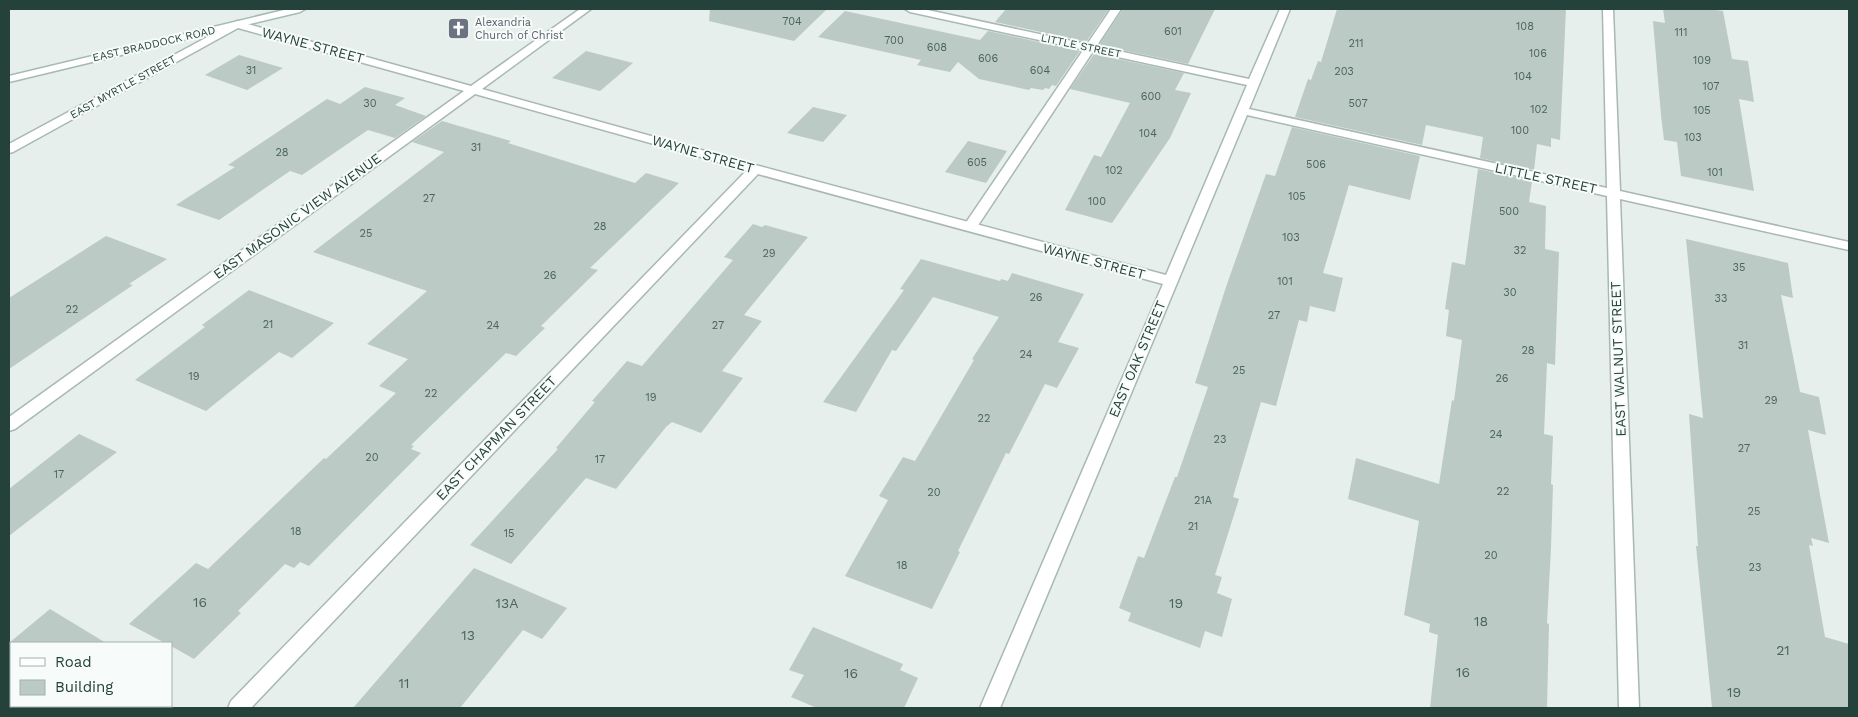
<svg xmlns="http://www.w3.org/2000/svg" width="1858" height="717" viewBox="0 0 1858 717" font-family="'Work Sans',sans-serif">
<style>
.building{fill:#bbcac4}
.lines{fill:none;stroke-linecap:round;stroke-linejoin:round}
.service-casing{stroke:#a8b8b2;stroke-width:3}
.minor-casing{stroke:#a8b8b2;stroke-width:3}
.secondary-casing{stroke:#a4bbb3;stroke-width:3}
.service{fill:#fff;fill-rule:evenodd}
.minor{fill:#fff;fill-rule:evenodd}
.secondary{fill:#fff;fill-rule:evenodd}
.labels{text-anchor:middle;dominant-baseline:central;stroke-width:4;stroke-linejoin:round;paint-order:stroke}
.number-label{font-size:11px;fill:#4a645c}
.far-worship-label{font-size:11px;fill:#5b616d;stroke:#f7fbf9;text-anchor:start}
.far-street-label{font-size:11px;fill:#24423a;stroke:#f7fbf9}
.street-label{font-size:14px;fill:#24423a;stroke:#f7fbf9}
.near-number-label{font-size:14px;fill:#4a645c}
</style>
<rect width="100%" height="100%" fill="#e6efeb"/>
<g class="building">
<polygon points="710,9 827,9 794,41 709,21"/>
<polygon points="1006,9 1109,9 1086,42 995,22"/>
<polygon points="1123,9 1215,9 1188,64 1099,45"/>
<polygon points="1337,9 1566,9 1560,140 1551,138 1551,147 1537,144 1534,170 1480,158 1483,137 1426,125 1422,145 1295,117 1308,79 1311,80 1318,61 1321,62"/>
<polygon points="1663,9 1709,9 1723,11 1732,59 1748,61 1754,102 1739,99 1754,191 1681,176 1677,142 1664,140 1661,115 1653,21 1665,23"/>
<polygon points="845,11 980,40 988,31 1080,51 1056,86 1052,85 1049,89 1045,88 1043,90 1031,88 1029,90 979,79 958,62 950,72 917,65 921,60 818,37"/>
<polygon points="586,51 633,63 600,91 552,78"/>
<polygon points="1094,54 1184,73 1175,90 1191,93 1170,138 1112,223 1065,210 1094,155 1101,157 1130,103 1070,89"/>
<polygon points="239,55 283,68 247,90 205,75"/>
<polygon points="365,87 405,98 395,105 426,116 395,138 368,130 302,175 290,171 219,220 176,205 235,167 228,165 327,99 340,104"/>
<polygon points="813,107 847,115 823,142 787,133"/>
<polygon points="442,121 511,141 508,143 635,183 646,173 679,183 590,268 598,270 541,326 545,328 516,356 506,353 411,445 414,446 411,449 421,453 309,566 300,562 294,568 285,564 238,611 241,613 194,659 171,646 171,643 165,643 129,624 196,563 208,569 324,458 326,459 396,393 379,386 408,359 367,344 427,291 313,252 444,152 412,142"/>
<polygon points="1292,127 1420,156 1410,200 1349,185 1323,273 1343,278 1335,312 1310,306 1307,322 1299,320 1276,406 1261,402 1233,497 1239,499 1215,575 1222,577 1217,593 1232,599 1222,637 1205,631 1200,648 1128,621 1131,613 1119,608 1138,556 1144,558 1175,477 1177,477 1208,387 1195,383 1227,284 1266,174 1275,176"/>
<polygon points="968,141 1007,151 986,183 945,172"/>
<polygon points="1478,169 1532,181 1529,202 1546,206 1545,249 1559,252 1555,365 1547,363 1544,434 1553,436 1551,484 1553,485 1551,548 1547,623 1549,624 1547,708 1430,708 1438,635 1429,632 1430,624 1404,615 1419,521 1348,499 1356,458 1439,484 1452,400 1454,401 1462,340 1446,336 1449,310 1445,309 1452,262 1465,265"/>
<polygon points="753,224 762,227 765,225 808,237 744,315 762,321 722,371 743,378 701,433 672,422 666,427 616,489 586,478 511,564 470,545 558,449 556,448 595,402 592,401 627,361 642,366 733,260 724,257"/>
<polygon points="106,236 167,259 129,284 133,285 9,369 9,298"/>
<polygon points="1686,239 1788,263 1793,298 1781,295 1800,392 1819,397 1826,435 1808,430 1829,543 1811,538 1813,546 1809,545 1825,637 1849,644 1849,708 1712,708 1696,546 1698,546 1689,414 1703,418"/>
<polygon points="921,259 1000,281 1001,279 1008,281 1012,273 1084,294 1058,342 1079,348 1057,388 1045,384 1009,454 1006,453 958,551 960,552 932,609 845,576 888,500 879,496 903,457 915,461 974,360 972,359 999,317 933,297 896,351 892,350 856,412 823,402 904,290 900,289"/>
<polygon points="249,290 334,323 292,358 279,352 206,411 135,380 205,327 202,325"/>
<polygon points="79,434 117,452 9,536 9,489"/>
<polygon points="474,568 567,608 542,639 523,630 460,708 353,708"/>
<polygon points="50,609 106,643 9,643"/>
<polygon points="813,627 903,664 900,670 918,678 904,708 817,708 791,697 804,675 789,670"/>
</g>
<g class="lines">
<defs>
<polygon id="service" points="1111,9 1121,9 975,230 965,230 963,227 965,224"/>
<polygon id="minor" points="580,9 591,9 482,89 759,166 1166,275 1247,85 910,12 905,9 923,9 1249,79 1280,9 1290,9 1249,109 1607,188 1603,9 1613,9 1620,191 1849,242 1849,250 1620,199 1639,708 1619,708 1607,196 1247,115 1000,708 980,708 1163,284 758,174 251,708 228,708 231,701 747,170 475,94 15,429 9,431 9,417 464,91 238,28 13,152 9,153 9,144 237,21 471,86"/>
<polygon id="secondary" points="288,9 305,9 300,12 9,82 9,76"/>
</defs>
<use href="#service" class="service-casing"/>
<use href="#minor" class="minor-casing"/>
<use href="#secondary" class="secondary-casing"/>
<use href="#service" class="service"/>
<use href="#minor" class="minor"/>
<use href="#secondary" class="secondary"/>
</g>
<defs>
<symbol id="church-square" viewBox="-11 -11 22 22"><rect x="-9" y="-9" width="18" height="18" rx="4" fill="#6b7280" stroke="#f7fbf9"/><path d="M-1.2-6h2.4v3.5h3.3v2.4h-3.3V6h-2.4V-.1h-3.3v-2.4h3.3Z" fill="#fff"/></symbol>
</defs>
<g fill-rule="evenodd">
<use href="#church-square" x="446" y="16" width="25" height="25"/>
</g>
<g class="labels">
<g class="number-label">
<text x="792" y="21">704</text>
<text x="1525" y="26">108</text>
<text x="1173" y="31">601</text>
<text x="1681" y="32">111</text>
<text x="894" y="40">700</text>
<text x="1356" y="43">211</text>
<text x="937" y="47">608</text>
<text x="1538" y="53">106</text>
<text x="988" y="58">606</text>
<text x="1702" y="60">109</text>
<text x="251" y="70">31</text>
<text x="1040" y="70">604</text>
<text x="1344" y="71">203</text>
<text x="1523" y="76">104</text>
<text x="1711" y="86">107</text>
<text x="1151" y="96">600</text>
<text x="370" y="103">30</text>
<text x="1358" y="103">507</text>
<text x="1539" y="109">102</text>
<text x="1702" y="110">105</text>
<text x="1520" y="130">100</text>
<text x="1148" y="133">104</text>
<text x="1693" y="137">103</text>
<text x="476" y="147">31</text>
<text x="282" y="152">28</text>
<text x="977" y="162">605</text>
<text x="1316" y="164">506</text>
<text x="1114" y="170">102</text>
<text x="1715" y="172">101</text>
<text x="1297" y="196">105</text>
<text x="429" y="198">27</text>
<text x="1097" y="201">100</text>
<text x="1509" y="211">500</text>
<text x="600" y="226">28</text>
<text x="366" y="233">25</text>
<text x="1291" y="237">103</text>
<text x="1520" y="250">32</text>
<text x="769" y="253">29</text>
<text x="1739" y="267">35</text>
<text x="550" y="275">26</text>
<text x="1285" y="281">101</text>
<text x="1510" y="292">30</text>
<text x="1036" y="297">26</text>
<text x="1721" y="298">33</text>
<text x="72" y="309">22</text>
<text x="1274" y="315">27</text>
<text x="268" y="324">21</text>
<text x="493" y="325">24</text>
<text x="718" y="325">27</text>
<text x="1743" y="345">31</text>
<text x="1528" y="350">28</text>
<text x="1026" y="354">24</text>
<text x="1239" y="370">25</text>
<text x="194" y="376">19</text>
<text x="1502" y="378">26</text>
<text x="431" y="393">22</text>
<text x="651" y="397">19</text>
<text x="1771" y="400">29</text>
<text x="984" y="418">22</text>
<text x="1496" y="434">24</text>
<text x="1220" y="439">23</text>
<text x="1744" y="448">27</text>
<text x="372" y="457">20</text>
<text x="600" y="459">17</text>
<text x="59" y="474">17</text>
<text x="1503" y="491">22</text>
<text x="934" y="492">20</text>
<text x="1203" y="500">21A</text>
<text x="1754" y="511">25</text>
<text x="1193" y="526">21</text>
<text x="296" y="531">18</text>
<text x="509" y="533">15</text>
<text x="1491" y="555">20</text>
<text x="902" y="565">18</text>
<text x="1755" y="567">23</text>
</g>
<g class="far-worship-label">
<text x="475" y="22">Alexandria<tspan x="475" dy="13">Church of Christ</tspan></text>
</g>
<g class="far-street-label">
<text transform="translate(154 44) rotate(-13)">EAST BRADDOCK ROAD</text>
<text transform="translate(1081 46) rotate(12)">LITTLE STREET</text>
<text transform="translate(123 87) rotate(-29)">EAST MYRTLE STREET</text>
</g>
<g class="street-label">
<text transform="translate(313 45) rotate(15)">WAYNE STREET</text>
<text transform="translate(703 154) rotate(16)">WAYNE STREET</text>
<text transform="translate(1546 178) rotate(12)">LITTLE STREET</text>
<text transform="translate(297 216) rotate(-36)">EAST MASONIC VIEW AVENUE</text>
<text transform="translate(1094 261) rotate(15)">WAYNE STREET</text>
<text transform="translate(1137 359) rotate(-67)">EAST OAK STREET</text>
<text transform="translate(1618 359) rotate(-92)">EAST WALNUT STREET</text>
<text transform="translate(496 438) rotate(-46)">EAST CHAPMAN STREET</text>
</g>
<g class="near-number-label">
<text x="200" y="602">16</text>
<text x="507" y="603">13A</text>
<text x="1176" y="603">19</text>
<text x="1481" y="621">18</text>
<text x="468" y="635">13</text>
<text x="1783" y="650">21</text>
<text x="1463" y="672">16</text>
<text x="851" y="673">16</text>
<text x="404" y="683">11</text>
<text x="1734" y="692">19</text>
</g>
</g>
<rect width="1858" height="717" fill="none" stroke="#24423a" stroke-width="20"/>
<rect x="10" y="642" width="162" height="65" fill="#f7fbf9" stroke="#a3b1ad"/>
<rect x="20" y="658" width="25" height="8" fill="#ffffff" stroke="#a3b1ad"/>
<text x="55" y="667" font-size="15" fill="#24423a">Road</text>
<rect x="20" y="680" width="25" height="15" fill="#bbcac4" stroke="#a3b1ad"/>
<text x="55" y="692" font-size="15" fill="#24423a">Building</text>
</svg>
